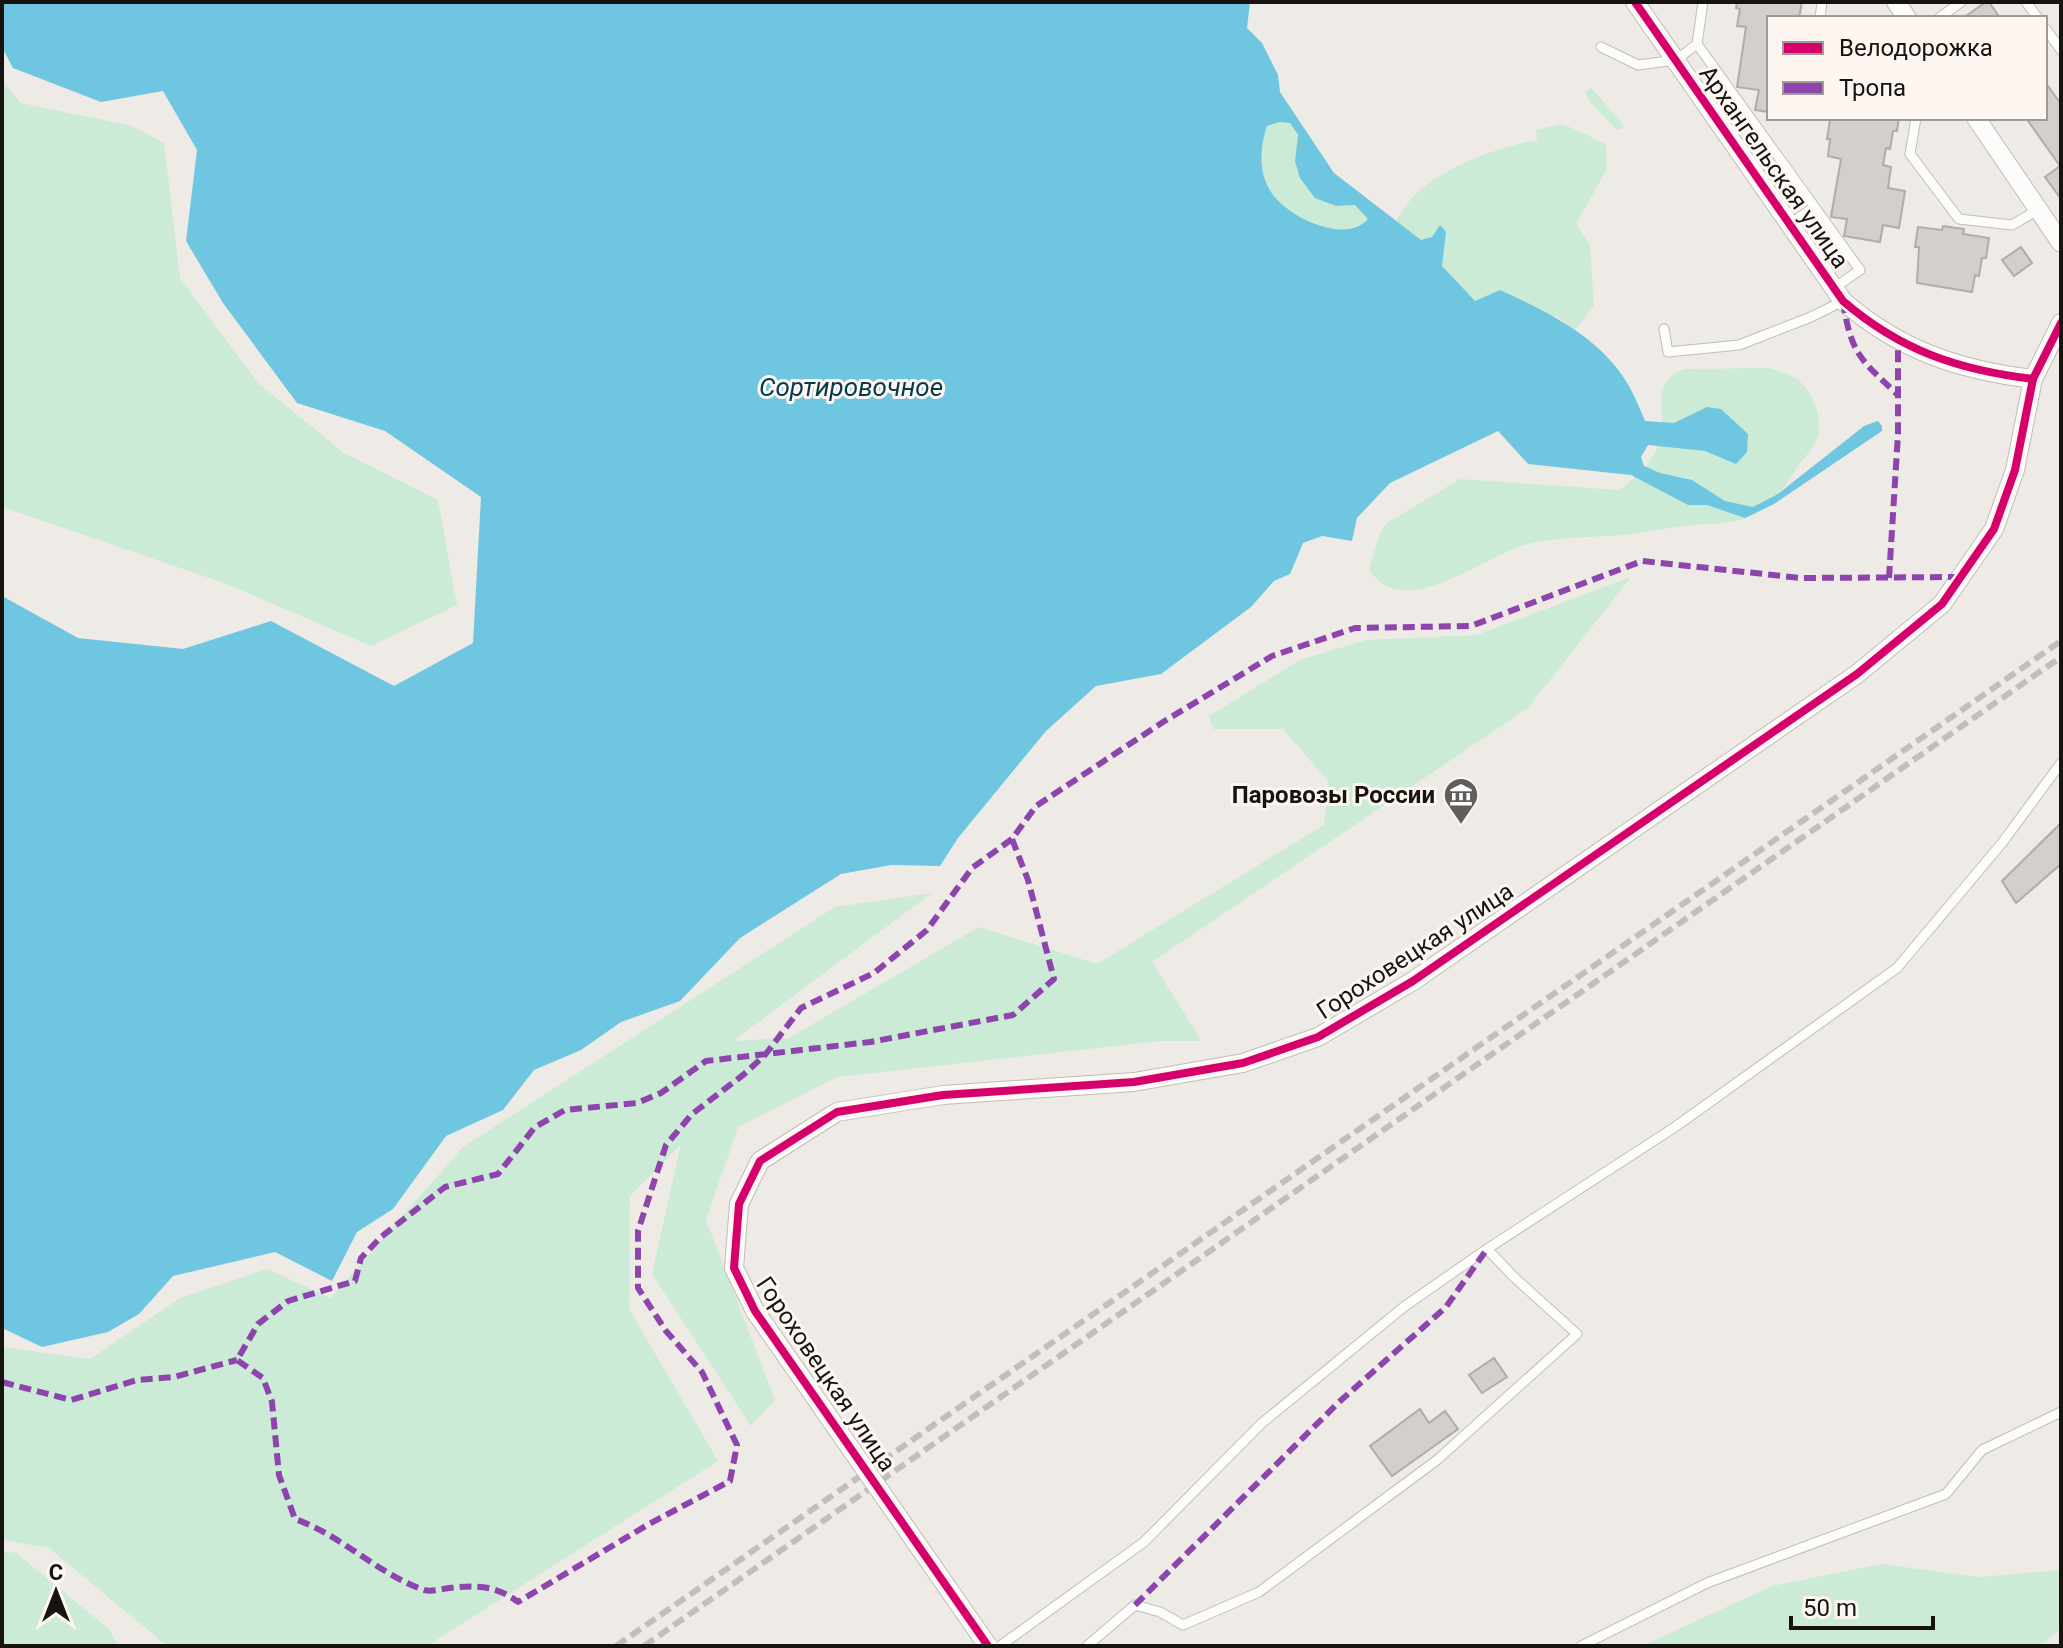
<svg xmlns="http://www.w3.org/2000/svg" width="2063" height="1648" viewBox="0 0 2063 1648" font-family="Roboto,sans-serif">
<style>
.green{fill:#ccebd6}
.water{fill:#6fc6e0;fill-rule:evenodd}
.building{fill:#d2cfcc;stroke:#afaca9;stroke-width:2}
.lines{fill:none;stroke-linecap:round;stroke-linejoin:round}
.service-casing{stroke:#c0bdbb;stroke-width:11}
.minor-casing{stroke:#c0bdbb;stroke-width:20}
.service{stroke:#fcfcfb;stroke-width:9}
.minor{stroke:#fcfcfb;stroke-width:18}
.rail{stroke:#bfbfbd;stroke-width:6;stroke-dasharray:12 6;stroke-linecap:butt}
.minor-bridge-casing{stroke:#c0bdbb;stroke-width:20;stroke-linecap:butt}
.minor-bridge{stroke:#fcfcfb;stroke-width:18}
.quiet{stroke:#8e44ad;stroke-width:6;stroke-dasharray:12 6;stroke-linecap:butt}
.cycleway-casing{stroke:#fef6f1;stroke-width:13}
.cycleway{stroke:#d6006c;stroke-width:8}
.labels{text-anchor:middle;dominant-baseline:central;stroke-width:6;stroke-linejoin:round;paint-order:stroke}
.street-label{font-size:24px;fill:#161311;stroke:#fef6f1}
.poi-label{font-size:24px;font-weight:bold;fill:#161311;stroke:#fef6f1;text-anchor:end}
.water-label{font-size:26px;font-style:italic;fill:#023b4b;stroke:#fef6f1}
</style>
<rect width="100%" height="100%" fill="#eeeae6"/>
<g class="green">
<polygon points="2,81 21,103 132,126 164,143 180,278 258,383 344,453 438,500 457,605 371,646 227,584 2,507"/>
<polygon points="1591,88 1623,124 1622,129 1617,130 1590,102 1585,92"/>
<path d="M1279,122L1290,123L1298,136L1295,161L1336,206L1355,205L1368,219C1342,244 1288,218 1271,192C1258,172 1260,147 1267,126Z"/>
<path d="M1563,124L1606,144L1607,169L1576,224L1590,245L1594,305L1575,330L1556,316L1475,302L1442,266L1446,232L1440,226L1432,237L1421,240L1396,223C1414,176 1491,148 1537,140L1536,130Z"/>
<path d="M1769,368C1778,371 1789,374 1797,379C1813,392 1824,419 1817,439C1812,450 1803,459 1796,469C1783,489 1773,506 1751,516C1729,526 1707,523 1685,526C1665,528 1645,533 1625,535C1593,537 1559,537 1528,544C1486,554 1403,625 1369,569L1380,533L1387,523L1460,479L1619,490C1636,478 1652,464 1659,443C1669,414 1647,381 1685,369Z"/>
<polygon points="1631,577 1528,708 1152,962 1202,1041 1160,1041 837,1077 738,1127 706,1220 775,1400 751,1426 652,1274 681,1144 630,1196 629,1309 718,1461 427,1646 167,1646 49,1548 2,1540 2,1347 90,1359 180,1298 267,1269 331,1298 463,1147 835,907 932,893 733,1041 789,1038 979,927 1097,964 1324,825 1329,782 1283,729 1213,729 1209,716 1300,660 1366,640 1477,635"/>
<polygon points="2,1551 16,1553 109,1629 118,1646 2,1646"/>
<polygon points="1881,1564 1980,1577 2061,1570 2061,1630 2039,1646 1642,1646 1772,1586"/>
</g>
<path class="water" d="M2,2H1250L1247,28L1262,43L1278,75L1280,92L1334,173L1421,240L1432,237L1440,225L1446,232L1442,266L1475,301L1500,290C1548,312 1602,338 1629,386C1635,397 1640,409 1645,421L1674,423L1707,407L1721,409L1748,434L1747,452L1736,464L1705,451L1648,445L1641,457L1644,466L1660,473L1692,480L1725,501L1753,507L1778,494L1864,426L1878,421L1882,426V431L1774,504L1745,518L1707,505H1688L1631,475L1528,464L1498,431L1390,483L1357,518L1352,541L1322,536L1303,543L1290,574L1274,581L1251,607L1161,674L1096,686L1046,731L958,838L940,866L891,865L841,874L740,938L680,1001L621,1022L581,1050L534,1070L503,1110L446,1136L393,1209L357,1232L332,1281L275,1252L173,1276L139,1314L108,1332L42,1347L2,1328V596L78,638L183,649L271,621L394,686L473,643L481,497L385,431L297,403L223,303L186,241L197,150L163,91L101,102L13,68L2,47ZM1279,122L1290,123L1298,135L1295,161L1300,178L1315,198L1336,206L1355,205L1368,219C1345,245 1287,217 1271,192C1258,172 1260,147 1267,126Z"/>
<g class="building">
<polygon points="1737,2 1802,2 1799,18 1769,18 1769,112 1755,110 1759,90 1737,87 1746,27 1737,26 1740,9 1736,8"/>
<polygon points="1986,2 1989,2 2000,18 1963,18"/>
<polygon points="2045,82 2061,104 2061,199 2045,177 2060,166 2026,118 2045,118"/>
<polygon points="1826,118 1899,118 1897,131 1893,131 1890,149 1886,148 1883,165 1891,167 1888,188 1905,191 1899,228 1883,225 1880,242 1844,236 1847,219 1831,217 1841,159 1828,156 1830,139 1827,139 1830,120"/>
<polygon points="1943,226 1964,229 1963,234 1989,238 1986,258 1982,258 1979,276 1975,275 1972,292 1917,283 1919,247 1915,247 1918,227 1942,230"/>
<polygon points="2021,247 2032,263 2014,276 2002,260"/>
<polygon points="2061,823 2061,864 2016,903 2002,881"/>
<polygon points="1494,1358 1507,1377 1482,1393 1469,1375"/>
<polygon points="1420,1409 1429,1423 1445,1411 1458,1429 1392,1476 1370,1446"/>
</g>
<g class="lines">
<defs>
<g id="service">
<polyline points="2026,2 2038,18"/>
<polyline points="1820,18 1822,2"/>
<polyline points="1939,18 1961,2"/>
<polyline points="2045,28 2061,50"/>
<polyline points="1697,44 1860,270 1834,288"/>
<polyline points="1601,47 1638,65 1676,60 1697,44 1703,2"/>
<polyline points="1916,118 1910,154 1959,219 2012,225 2038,210"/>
<polyline points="1790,224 1813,208"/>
<polyline points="1664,329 1668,352 1739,345 1811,317 1843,301"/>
<polyline points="1000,1646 1144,1542 1262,1423 1405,1306 1487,1249 1675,1127 1897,968 2002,843 2061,763"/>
<polyline points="1087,1646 1135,1605 1160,1612 1183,1625 1259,1592 1437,1460 1577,1334 1515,1278 1487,1249"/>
<polyline points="1581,1646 1707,1583 1946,1494 1982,1450 2061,1412"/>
</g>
<g id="minor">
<path d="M1635,2L1843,301C1901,351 1959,370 2033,379"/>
<polyline points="1896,2 1907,18"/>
<polyline points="1976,118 2061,243"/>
<polyline points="755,1311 734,1268 739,1204 760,1161 837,1112 943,1095 1134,1082 1243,1063 1318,1037 1413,981 1857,674 1942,604 1994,529 2015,470 2033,379 2061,323"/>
</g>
</defs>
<use href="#service" class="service-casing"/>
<use href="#minor" class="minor-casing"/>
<use href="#service" class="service"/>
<use href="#minor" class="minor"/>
<g class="rail">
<polyline points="616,1646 2061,641"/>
<polyline points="644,1646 2061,657"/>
</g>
<defs>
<polyline id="minor-bridge" points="755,1311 988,1646"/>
</defs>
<use href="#minor-bridge" class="minor-bridge-casing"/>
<use href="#minor-bridge" class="minor-bridge"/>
<g class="quiet">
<path d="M1843,301C1851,354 1860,359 1897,394"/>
<polyline points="1889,578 1898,434 1898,340"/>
<path d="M1012,839L972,868L927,930L874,973L801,1008L765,1055L743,1075L692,1114L666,1145L638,1231V1288L666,1331L702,1372L737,1445L730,1481L649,1524L518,1602C496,1585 475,1585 449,1588C441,1589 432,1592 424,1590C378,1574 341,1535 295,1519L279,1475L272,1402L263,1378L237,1360L258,1324L288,1301L355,1281L361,1258L381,1237L445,1187L498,1174L535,1127L565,1110L637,1103L661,1093L706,1061L870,1042L1013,1015L1054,979L1028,880L1012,839L1036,806L1163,722L1272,656L1355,628L1471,626L1642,561L1801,578L1962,577"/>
<polyline points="2,1382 71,1400 137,1380 174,1377 237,1360"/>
<polyline points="1135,1605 1339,1402 1446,1307 1487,1249"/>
</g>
<defs>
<g id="cycleway">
<path d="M1635,2L1843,301C1901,351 1959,370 2033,379"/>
<polyline points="988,1646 755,1311 734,1268 739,1204 760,1161 837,1112 943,1095 1134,1082 1243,1063 1318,1037 1413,981 1857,674 1942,604 1994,529 2015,470 2033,379 2061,323"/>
</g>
</defs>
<use href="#cycleway" class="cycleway-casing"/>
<use href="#cycleway" class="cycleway"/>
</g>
<defs>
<symbol id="museum-pin" viewBox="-11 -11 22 30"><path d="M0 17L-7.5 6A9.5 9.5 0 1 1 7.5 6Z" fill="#625e5c" stroke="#fef6f1"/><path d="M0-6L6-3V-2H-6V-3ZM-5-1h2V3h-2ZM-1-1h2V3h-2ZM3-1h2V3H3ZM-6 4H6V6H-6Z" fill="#fff"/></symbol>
</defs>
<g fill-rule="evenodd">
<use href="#museum-pin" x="1441" y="775" width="40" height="54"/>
</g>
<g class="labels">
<g class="street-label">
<text transform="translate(1774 167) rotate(55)">Архангельская улица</text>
<text transform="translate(1415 951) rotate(-33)">Гороховецкая улица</text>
<text transform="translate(826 1374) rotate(56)">Гороховецкая улица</text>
</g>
<g class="poi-label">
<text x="1435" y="795">Паровозы России</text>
</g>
<g class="water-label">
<text x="851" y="387">Сортировочное</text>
</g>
</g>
<rect width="2063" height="1648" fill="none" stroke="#161311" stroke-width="8"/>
<rect x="1767" y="16" width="280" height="104" fill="#fef6f1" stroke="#a19b97" stroke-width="2"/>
<rect x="1783" y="42" width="40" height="12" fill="#d6006c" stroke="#a19b97" stroke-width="2"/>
<text x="1839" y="56" font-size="24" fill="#161311">Велодорожка</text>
<rect x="1783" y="82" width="40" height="12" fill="#8e44ad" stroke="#a19b97" stroke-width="2"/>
<text x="1839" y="96" font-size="24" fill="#161311">Тропа</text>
<g transform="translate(56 1592)" stroke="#fef6f1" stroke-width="6" paint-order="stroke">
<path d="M0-6L14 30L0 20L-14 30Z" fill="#161311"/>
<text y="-12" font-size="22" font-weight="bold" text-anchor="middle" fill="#161311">С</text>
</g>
<path d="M1791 1616v12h142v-12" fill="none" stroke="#161311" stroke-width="4"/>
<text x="1803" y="1616" font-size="24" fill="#161311" stroke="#fef6f1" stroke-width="6" paint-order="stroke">50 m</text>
</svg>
